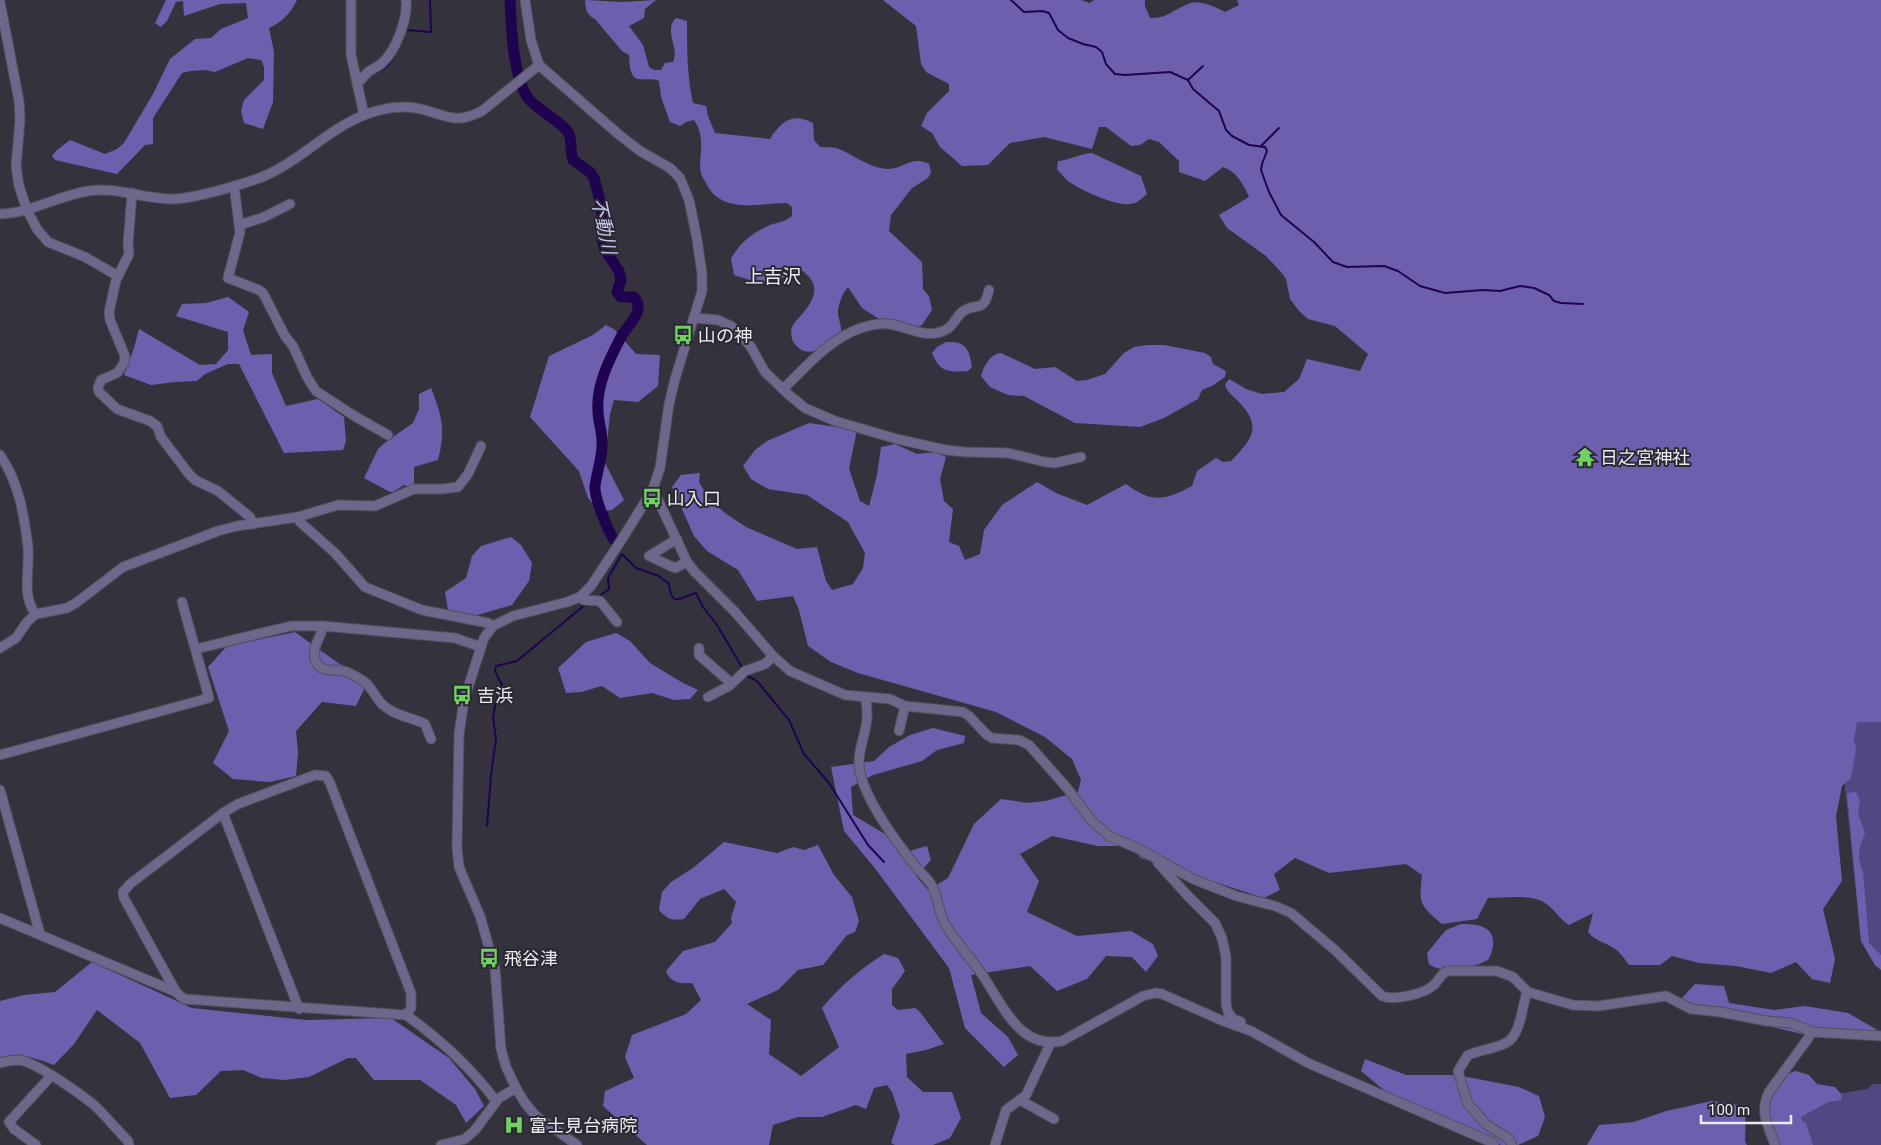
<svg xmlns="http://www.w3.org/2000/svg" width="1881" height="1145" viewBox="0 0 1881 1145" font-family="Roboto,'Noto Sans JP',sans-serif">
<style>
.green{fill:#524783}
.forest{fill:#6e5fae}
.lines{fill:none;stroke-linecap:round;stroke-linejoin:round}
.stream{stroke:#20034f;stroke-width:2}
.river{stroke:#20034f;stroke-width:11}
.minor-casing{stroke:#51505a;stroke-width:11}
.minor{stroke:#6d688b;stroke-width:9}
.labels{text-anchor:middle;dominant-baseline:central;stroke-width:4;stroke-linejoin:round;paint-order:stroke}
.poi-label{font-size:18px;fill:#ecebf2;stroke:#2a2932;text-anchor:start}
.water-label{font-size:19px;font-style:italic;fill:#cac5f0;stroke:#2a2932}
.neighbourhood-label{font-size:19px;fill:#ecebf2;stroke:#2a2932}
</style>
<rect width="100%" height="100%" fill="#34333d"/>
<g class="green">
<polygon points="1881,709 1881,970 1875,965 1861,941 1843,768 1849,714"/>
<polygon points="1785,1078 1825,1096 1867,1089 1873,1084 1881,1084 1881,1145 1780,1145"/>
</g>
<g class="forest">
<path d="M166,0H297C290,14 282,22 269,28L274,52L273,102L263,129L244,123L241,111L244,100L264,80V67L261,60L248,58L215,72L205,70L191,71L182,73L153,118V144L145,145L117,174L55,160L52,156L57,150L70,140L105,154L117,149L124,143L153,94L170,59L195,39L211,38L221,29L248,18L246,3L220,4L184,16L183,1L176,2L167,21L161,27L155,23Z"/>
<path d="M585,0L623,2L656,0L645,9L644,18L629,26L643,45L649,67L654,70H661L665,63L673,62C680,48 663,30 676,18L687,21C687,49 687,76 693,103L706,106L708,116L715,133L770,139C781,121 793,112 813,123L814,140L820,147C825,147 831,147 836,148C854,154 866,167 887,169C903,170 911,155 929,164L931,172L928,178L912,188L891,215L889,231L922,262L923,289L929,296L932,310L922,325L916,327L879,319L862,308L848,287C843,292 839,303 838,310C837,317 842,325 841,332C827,344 809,363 794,343C791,339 790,330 793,325C795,321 800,317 803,313C817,296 820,283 800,269C769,285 767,286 734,275L731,258C743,240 750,235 770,225C778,222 785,222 792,216V207L787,203C759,203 721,215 706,183C702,177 700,173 700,165C701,147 704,135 694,120L686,122L680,126L670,122L661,97L659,81C649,76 634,85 631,71C629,66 630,60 629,55L622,51L595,19C586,15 586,9 585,0Z"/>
<path d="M883,0H1081L1090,3L1094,0H1145V6L1150,18C1168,19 1175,8 1191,3C1201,0 1215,7 1225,12L1239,5L1237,0H1881V722H1857L1854,740L1856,749L1851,778L1842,786L1836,816L1842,881L1823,909L1835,959L1830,983L1812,979L1796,962L1771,973L1736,966L1699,963L1672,956L1660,965H1629C1624,958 1619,951 1612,947C1602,941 1595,941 1588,932L1593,913L1569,925C1560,919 1557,913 1549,906C1535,893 1505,898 1488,898L1477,919L1442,924C1419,905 1419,903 1422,875L1406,864L1329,873L1295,858L1274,874L1280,890L1264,898L1141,858L1134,850L1122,846H1098L1052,836L1020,854L1039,881L1027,912L1077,936L1131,931L1153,944L1158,956L1146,972L1132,957L1106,956L1087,979L1057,991L1030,966L971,975L981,1013L1008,1037L1018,1055L1004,1067L965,1028L949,968L874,867L844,831L831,767L874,761L889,747L910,735L933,728L965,736L964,743L937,750L922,761L873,775L851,787L853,815L885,834L902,853L927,846L931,860L916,876L928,890L948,878L974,824L1001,799L1027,803L1045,801L1078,792L1081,780L1072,759L1045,737L996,712L858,673L831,662L808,646L799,610L793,596L757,601L738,570L707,551L694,536L672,487L681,475L700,473L699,482L709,499L725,513L746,527L797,549L817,547L826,581L832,590L853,584L863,568L865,553L848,522L807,495L768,489L751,479L743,466L755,450L767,441L809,423L857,430L849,469L860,501L869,506L877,475L881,447L895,444L917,454L936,452L946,457L940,479L944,501L953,509L949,542L959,546L965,560L980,554L984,530L1002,505L1037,482L1056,493L1087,505L1126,484C1153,504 1165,500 1192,486L1197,471L1216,458L1223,462L1231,461C1253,438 1263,426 1237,400C1232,395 1227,392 1225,385L1229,379L1246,389L1262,394L1284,392L1299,379L1307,359L1360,371L1368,354L1335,326L1308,319L1300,312L1290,299L1286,279L1281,272L1266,256L1227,228L1219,215L1249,197C1244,185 1236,171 1223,167L1205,181L1179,172V161L1159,142L1149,139L1140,145L1131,146L1106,127H1099L1092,149L1044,137L1010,143L988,165L962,166L940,147L932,133L921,126L927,113L949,91V84L926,72L921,64L916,26Z"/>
<path d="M1092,153L1141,176L1147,194C1142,198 1137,204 1130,204C1115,206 1080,190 1068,181C1064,177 1060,173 1057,169L1058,161C1070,160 1079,154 1092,153Z"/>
<polygon points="228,297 249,312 243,330 251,355 272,354 272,373 286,406 318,399 344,417 346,441 343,450 284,453 239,364 228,364 205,374 197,381 175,382 151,385 124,375 134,348 139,329 200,365 216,364 228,350 228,332 176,316 182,304 206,303"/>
<polygon points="606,325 615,330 636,354 660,355 658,386 638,402 614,400 610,414 605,463 624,500 612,510 599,511 588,498 579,471 530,417 549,356 593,335"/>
<path d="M946,342C966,341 969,348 972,367L968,371C949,372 940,373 932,353L937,347Z"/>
<path d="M1147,345H1164L1205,353L1211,357L1213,364L1226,371L1225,377L1212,386L1202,390L1198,399L1164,418L1140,427L1075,423L1024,396L1008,395L990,387L981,376C984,366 990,354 1001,353L1035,369L1055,367L1077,381L1087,380L1105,374L1124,353L1134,347Z"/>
<path d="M431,388C442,416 446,430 438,460L414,467V489L404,485L393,492H390L364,478L378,449L387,441L413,423L419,409V394Z"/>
<polygon points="511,537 521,545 532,563 529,581 512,605 474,616 448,610 445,592 466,578 472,556 481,546"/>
<polygon points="295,632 338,663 357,672 368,681 356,706 322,702 296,731 298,753 296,776 270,782 233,779 213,763 229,731 208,667 227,646"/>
<polygon points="616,633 630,641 650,663 683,683 698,690 690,699 674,700 652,693 620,698 602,686 581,692 566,693 558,668 586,642"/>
<path d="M1856,792L1860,801L1858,813L1865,833C1859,847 1856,857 1863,871L1869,943L1881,955V970L1875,965L1861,941L1847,793Z"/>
<path d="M724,842L777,853L793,847L804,850L818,845L834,875L852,897L859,921L855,932L847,935L823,965L798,970L778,990L747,1004L771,1020L769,1054L801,1076L839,1047L822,1008C840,986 860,969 884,954L898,958L905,971L892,989V1005L898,1010L915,1008L920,1012L944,1044L926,1050L906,1054L907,1077L923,1092H952L961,1118L950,1138L933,1145H895L891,1143L900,1116L892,1092L887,1085L874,1088L866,1109L856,1105L822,1117H798L773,1125L769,1145H647L603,1106L605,1091L634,1078L625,1057L632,1035L686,1014L701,1000L692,983C681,984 670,983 666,971L683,951L715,942L732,923L731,918L736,902L724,889L700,899L684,919C672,921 667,919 659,910L662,892L671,882L693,868Z"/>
<path d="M1461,924C1468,924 1479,924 1485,928C1497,934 1494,951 1488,960C1473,968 1443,975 1429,964L1427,953L1446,930Z"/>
<path d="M92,962L192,1008L306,1020L391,1018L449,1058L475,1089L484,1106L466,1123L456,1105L420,1080H374L356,1058H348L309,1077L284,1080L262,1078L243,1070L221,1071L196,1095L170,1098L140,1043L97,1010L74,1044L54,1065C34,1058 20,1051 0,1060V1001L24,995L55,992Z"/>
<polygon points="1695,984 1724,986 1729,1003 1774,1010 1805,1006 1848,1013 1881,1032 1865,1039 1815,1037 1781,1029 1693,1012 1684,1005 1682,998"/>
<polygon points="1365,1059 1406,1075 1457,1075 1519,1087 1539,1096 1545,1117 1538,1136 1518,1145 1501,1145 1471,1129 1385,1091 1361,1071"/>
<path d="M1796,1071L1809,1075L1817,1084L1835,1087L1842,1095L1841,1100L1828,1102L1801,1117L1802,1121L1806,1123L1813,1145H1775C1773,1134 1768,1121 1768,1110C1768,1093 1780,1075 1796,1071Z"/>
<polygon points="1712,1101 1746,1106 1745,1141 1747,1145 1587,1145 1599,1125 1634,1122 1666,1111"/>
</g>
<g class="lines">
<g class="stream">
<polyline points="1011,0 1024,12 1042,11 1049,13 1058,30 1068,38 1083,44 1096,47 1102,52 1106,64 1115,74 1125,75 1170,72 1188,80 1193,89 1219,111 1226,130 1232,136 1249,145 1265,147 1267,151 1262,164 1261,170 1269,192 1281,215 1314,242 1333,262 1347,267 1384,266 1398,271 1420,286 1445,293 1483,290 1500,291 1520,286 1534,288 1549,295 1554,301 1561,303 1583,304"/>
<polyline points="406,30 431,32 430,0"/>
<path d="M375,72C385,71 392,61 395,52"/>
<polyline points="1188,80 1203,66"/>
<polyline points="1261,146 1279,128"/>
<path d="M598,597L609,589L608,578L622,554L636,568L659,576L669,584C672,609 680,597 696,593L703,607L717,625L743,669"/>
<polyline points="746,675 757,681 789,720 804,754 829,783 868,845 884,862"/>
<polyline points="487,826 491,775 496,739 493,717 496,701 502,685 495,671 496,666 517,661 587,603"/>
</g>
<path class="river" d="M510,0C511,25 513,78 528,98C537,110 564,123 569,134C572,142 570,152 573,160L590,172L594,178L600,201L603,222L602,239L605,250L619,271L621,280L617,292L621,297H634C647,312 626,325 620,339C609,360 596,386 598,411C598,422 603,433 602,445C602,458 597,472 595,486C594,498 608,530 614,540"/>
<defs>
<g id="minor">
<polyline points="351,0 351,55 364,115"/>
<polyline points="525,0 531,40 539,65 617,133 640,151 670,168 680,178 689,200 697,239 702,274 702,291 675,379 669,404 660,468 653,489 624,536 591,586 580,597 567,602 513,616 493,626 484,638 464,700 459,734 457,848 459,867 480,916 495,968 501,1049 506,1067 516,1088 525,1103 536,1116 577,1145"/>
<polyline points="0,2 19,101 20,120 16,166 19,186 27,210 37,229 48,242 85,257 118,276"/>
<path d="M357,84C361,80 364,76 368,72C372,69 377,67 381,64C396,51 408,19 406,0"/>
<polyline points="234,186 240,232 228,278 259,290 263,293 285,336 293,346 307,377 316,391 356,417 388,435"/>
<polyline points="132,193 128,244 129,254 116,280 109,312 110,320 125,356 124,363 117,373 101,380 98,388 99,392 117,409 150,421 157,426 161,437 189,474 195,480 218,491 250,517 253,524"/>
<path d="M0,214C31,213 57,196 88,191C117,186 145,200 174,199C196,198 241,185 262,177C304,160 334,121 380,110C395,106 413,106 428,111C452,118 458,123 482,111L539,65"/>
<polyline points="240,225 264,217 290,204"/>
<polyline points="695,318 718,320 731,326 742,336 751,347 765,372 789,395 805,408 835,421 897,439 946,450 965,452 1008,453 1045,462 1055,463 1081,457"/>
<path d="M783,389C807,366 829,339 861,328C870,325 879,323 888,324C908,326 927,341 947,329C954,325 956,317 962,312C976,301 983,315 989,290"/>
<path d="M0,455C19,483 24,514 28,547C30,567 21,598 36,614"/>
<path d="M653,489L687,562L694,571L735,612L773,656L790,671L845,695L890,699L905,706L963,712L969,716L987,735L992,738L1019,740L1029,745L1067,788L1091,820L1109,836L1139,849L1193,879L1236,896L1275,906L1291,913L1335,950L1382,996C1394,1001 1424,994 1434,985C1439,980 1441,974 1447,971H1497L1513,977L1528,992L1573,1005L1598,1006L1666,996L1691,1009L1720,1012L1766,1021L1791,1023L1812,1032L1881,1036"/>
<polyline points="298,517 300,522 335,553 365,587 422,610 488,623 493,626"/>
<polyline points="677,539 649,556 675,568 687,562"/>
<polyline points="580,597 584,600 600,601 617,622"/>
<path d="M323,626C321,638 310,649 316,662C322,674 337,668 347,672C353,675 362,679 367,684C373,690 377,700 383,705C395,716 411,717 425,724L431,739"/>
<polyline points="0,648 16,638 27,622 36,614 67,608 76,603 123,567 218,531 237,526 298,517 338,505 375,506 414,489 442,489 458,487 468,474 481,446"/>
<polyline points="699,648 699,655 731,683"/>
<polyline points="196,649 291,626 323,626 455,638 481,647"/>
<polyline points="708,697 729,686 745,671 765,664 773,656"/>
<path d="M865,698C874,730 851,750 862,780C873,811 896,841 916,867C921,873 927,878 931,884C938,896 938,911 945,924C955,941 969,956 981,973C1001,1001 1018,1050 1062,1041L1143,996L1155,993L1162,994L1223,1021L1251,1031L1308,1063L1491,1142L1494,1145"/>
<polyline points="899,731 905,706"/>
<polyline points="0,755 209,698 182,602"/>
<polyline points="0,790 40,934"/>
<polyline points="223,813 299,1009"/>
<polyline points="1158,863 1188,896 1215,923 1222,938 1226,957 1226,1004 1228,1012 1233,1019 1241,1022"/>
<polyline points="0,918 176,992"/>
<path d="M406,1015L411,1008V993L330,783L326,776L315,775L238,804L223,813L130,884L123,892L124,898L176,992L184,999L406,1015C440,1039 471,1068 496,1101"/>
<path d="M0,1063C6,1061 13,1060 19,1060C36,1062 79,1093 93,1104C105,1115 116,1129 128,1141L129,1145"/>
<polyline points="1020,1100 1054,1119"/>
<polyline points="36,1145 14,1129 9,1122 51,1076"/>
<polyline points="441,1145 465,1139 475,1130 499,1098 516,1088"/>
<polyline points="995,1145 1006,1110 1026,1095 1051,1042"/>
<path d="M1512,1145L1509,1139L1487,1125L1468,1104L1458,1071L1468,1055C1480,1050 1494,1049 1506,1043C1520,1036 1522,1009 1526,995L1528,992"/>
<path d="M1775,1145C1768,1126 1759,1111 1769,1092L1809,1037L1812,1032"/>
</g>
</defs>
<use href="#minor" class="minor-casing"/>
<use href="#minor" class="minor"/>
</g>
<defs>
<symbol id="bus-bare" viewBox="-9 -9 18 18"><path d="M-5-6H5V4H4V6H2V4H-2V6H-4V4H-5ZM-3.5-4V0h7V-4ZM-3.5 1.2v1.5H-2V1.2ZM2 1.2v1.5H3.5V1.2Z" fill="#70d35f" stroke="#2a2932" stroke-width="2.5" paint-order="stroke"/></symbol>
<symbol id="temple-bare" viewBox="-9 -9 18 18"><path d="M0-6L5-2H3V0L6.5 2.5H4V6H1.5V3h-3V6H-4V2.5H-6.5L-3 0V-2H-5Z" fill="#70d35f" stroke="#2a2932" stroke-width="2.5" paint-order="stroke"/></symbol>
<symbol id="hospital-bare" viewBox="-9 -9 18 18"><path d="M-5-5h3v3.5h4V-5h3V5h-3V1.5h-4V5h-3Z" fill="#70d35f" stroke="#2a2932" stroke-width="2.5" paint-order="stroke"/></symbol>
</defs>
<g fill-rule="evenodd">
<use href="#bus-bare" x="669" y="321" width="28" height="28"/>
<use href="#temple-bare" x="1571" y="443" width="28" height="28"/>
<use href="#bus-bare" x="638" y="484" width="28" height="28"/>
<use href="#bus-bare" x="448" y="681" width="28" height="28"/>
<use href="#bus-bare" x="475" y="944" width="28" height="28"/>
<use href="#hospital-bare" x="500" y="1111" width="28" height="28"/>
</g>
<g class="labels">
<g class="poi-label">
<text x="698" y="335">山の神</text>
<text x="1600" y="457">日之宮神社</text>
<text x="667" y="498">山入口</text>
<text x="477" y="695">吉浜</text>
<text x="504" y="958">飛谷津</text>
<text x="529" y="1125">富士見台病院</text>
</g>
<g class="water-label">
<text transform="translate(604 226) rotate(78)">不動川</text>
</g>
<g class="neighbourhood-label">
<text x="773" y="276">上吉沢</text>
</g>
</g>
<path d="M1701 1115v8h90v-8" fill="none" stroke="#ecebf2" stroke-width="2.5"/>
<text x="1708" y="1115" font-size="15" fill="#ecebf2" stroke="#2a2932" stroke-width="4" paint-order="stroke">100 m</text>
</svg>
